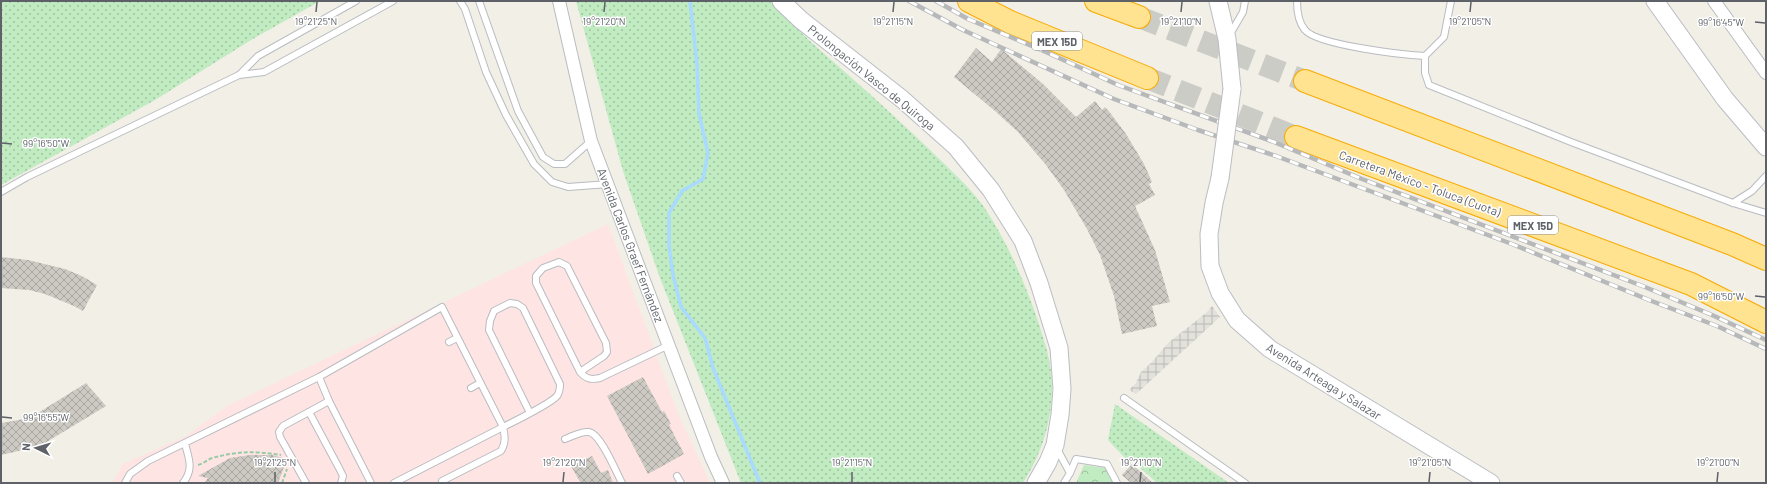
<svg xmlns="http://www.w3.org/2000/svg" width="1767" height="484" viewBox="0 0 1767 484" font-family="Barlow,sans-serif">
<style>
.industrial{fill:url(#industrial-grid)}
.medical{fill:#fee5e3}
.grass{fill:url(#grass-dots)}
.park{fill:url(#park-crowns)}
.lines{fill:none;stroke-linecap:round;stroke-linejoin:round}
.stream{stroke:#a9daff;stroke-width:3.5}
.building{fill:url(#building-cross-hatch)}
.highway-tunnel{stroke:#ccccc6;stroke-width:22;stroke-dasharray:22 11;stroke-linecap:butt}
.lane-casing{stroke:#b9bcc1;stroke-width:8}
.street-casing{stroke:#b9bcc1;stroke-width:14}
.secondary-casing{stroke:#babdc3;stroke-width:19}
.highway-casing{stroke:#f8aa00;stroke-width:24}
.path{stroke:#97cba6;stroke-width:2;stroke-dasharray:4 2;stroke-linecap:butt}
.lane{stroke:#fff;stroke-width:6}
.street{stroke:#fff;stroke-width:12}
.secondary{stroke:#fff;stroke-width:17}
.highway{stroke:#ffe390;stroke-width:22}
.rail-casing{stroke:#b7b8b9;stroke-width:4.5}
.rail{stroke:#fff;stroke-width:3;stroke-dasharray:9;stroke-linecap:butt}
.secondary-bridge-casing{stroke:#babdc3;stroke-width:19;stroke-linecap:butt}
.secondary-bridge{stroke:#fff;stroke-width:17}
.ticks{fill:none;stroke:#5e6268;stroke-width:1.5}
.labels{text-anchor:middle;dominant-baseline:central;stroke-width:3;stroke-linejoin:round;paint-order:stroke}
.shield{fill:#fff;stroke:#8e9195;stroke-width:1}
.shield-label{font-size:11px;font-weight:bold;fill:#5e6268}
.street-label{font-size:12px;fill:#5e6268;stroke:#fff}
.ticks-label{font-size:10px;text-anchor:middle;fill:#5e6268;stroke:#fff;stroke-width:3;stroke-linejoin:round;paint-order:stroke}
</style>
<defs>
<pattern id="industrial-grid" width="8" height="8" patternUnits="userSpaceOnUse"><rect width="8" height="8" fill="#e2e1db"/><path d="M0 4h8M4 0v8" fill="none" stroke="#babab5"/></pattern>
<pattern id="grass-dots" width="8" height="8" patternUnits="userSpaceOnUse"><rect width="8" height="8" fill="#c1ebc1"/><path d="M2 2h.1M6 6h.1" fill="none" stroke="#a0c2a1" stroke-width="1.8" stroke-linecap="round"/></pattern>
<pattern id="park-crowns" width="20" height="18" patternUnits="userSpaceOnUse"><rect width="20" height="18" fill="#c1ebc1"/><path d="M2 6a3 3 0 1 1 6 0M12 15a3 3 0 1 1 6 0" fill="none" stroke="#a0c2a1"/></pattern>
<pattern id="building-cross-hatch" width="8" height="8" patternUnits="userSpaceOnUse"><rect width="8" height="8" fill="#cdcac3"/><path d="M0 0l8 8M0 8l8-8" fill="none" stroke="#aaa7a2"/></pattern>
</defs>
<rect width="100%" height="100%" fill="#f1efe6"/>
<polygon class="industrial" points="1212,306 1220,317 1136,394 1129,390 1136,383 1141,372 1152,362 1168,343 1206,313"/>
<polygon class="medical" points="608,224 679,416 710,483 112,483 123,464 186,436 227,406"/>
<g class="grass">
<polygon points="1,1 320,1 251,40 155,100 1,185"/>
<path d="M576,1H772C796,31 826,55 854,80C880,103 905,126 930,150C948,168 969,186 984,207C1008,243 1025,283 1039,324C1043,338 1048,351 1050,365C1057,405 1045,450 1023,483H741L660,278L623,171Z"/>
<polygon points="1115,404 1229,483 1154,483 1155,481 1132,461 1127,467 1125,466 1127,460 1108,440"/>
</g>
<polygon class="park" points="1084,465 1105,468 1113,483 1076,483"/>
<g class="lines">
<polyline class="stream" points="690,1 697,64 699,114 708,153 703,179 682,191 669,213 669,246 673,275 681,307 705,338 713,368 760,483"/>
</g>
<g class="building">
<polygon points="976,48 992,62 1001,49 1042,83 1076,117 1095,101 1102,110 1105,107 1108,110 1126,134 1144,164 1152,182 1149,184 1155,195 1135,206 1155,250 1170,302 1152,306 1157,326 1122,334 1114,296 1100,255 1087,229 1064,190 1046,165 1018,132 995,111 954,77"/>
<polygon points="1,257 28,260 65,269 82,276 97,285 83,311 74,306 45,294 29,290 1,288"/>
<polygon points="643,377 662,412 664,411 671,424 669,425 684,454 648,474 607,396"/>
<polygon points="86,383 106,406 40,446 1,455 1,423 30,418"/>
<polygon points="250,455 272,455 287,459 278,483 204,483 208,478 198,476 230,458"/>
<polygon points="592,456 601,473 608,470 613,483 579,483 580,482 571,466"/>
<polygon points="1132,464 1153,483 1131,483 1122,475"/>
</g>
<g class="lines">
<g class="highway-tunnel">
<polyline points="1139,17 1305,81"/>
<polyline points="1147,78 1296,137"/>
</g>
<defs>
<g id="lane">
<polyline points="460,1 465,9 486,72 506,115 534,164 552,182 568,187 609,184"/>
<polyline points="479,1 518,111 543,157 554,164 565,164 591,141"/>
<path d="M1297,1C1297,11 1298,22 1305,30C1317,45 1404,55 1425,56"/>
<polyline points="1451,1 1444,37 1425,56 1425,73 1429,85 1571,142 1733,203 1766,213"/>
<polyline points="1229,36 1243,12 1245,1"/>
<polyline points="239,75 264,72 393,1"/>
<polyline points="1,192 27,177 239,75 258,56 356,1"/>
<polyline points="1733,203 1752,191 1766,176"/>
<polyline points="449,342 457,338"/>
<path d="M580,372L604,356L607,352L606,343L567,266L559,262L543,268L536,276V283L580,372C586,379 591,380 600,378L669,345"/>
<polyline points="319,377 329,401 371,483"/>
<polyline points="471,388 480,383"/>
<polyline points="1124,398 1245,483"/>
<polyline points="309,412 339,468 343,476 341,483"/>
<path d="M565,439C573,436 581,431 589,432C601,434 616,472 622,483"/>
<polyline points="1056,447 1070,473 1064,483"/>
<polyline points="1070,473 1076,459 1107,464 1117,483"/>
<polyline points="677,476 681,483"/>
<path d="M442,481L501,451C506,443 505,436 503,427C515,421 550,404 557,396C560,392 560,388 560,384L523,308L517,304L510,303L494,311L490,321L489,330L530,413"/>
<polyline points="125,483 130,474 148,461 319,377 442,307 503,427 394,483"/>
<path d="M183,483C194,469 189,459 185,444"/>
<polyline points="306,483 280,437 279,432 283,426 329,401"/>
</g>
<g id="street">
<polyline points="559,1 591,141 711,457 723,483"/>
<polyline points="1714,1 1766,73"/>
</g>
<g id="secondary">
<polyline points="781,1 801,20 902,99 956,147 991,190 1023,241 1039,283 1059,348 1062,389 1060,415 1055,445 1048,462 1036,483"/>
<polyline points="1218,1 1227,39 1232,89"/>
<polyline points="1655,1 1725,99 1766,147"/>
<polyline points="1220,178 1214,203 1209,234 1210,266 1220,293 1237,320 1270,349 1491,483"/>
</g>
<g id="highway">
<polyline points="969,1 1010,22 1147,78"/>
<polyline points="1096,1 1139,17"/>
<polyline points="1305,81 1732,244 1766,259"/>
<polyline points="1296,137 1691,284 1766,322"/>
</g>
</defs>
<use href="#lane" class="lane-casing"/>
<use href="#street" class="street-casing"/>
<use href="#secondary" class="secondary-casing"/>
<use href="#highway" class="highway-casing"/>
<g class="path">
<path d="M198,465C203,464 207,460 212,458C238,451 254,451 281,455"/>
<polyline points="282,483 287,469"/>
<polyline points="1162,483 1163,483"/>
</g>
<use href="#lane" class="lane"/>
<use href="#street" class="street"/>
<use href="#secondary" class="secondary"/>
<use href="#highway" class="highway"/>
<defs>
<g id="rail">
<polyline points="909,1 963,30 1114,99 1198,130 1276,156 1512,244 1649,300 1717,326 1766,349"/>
<polyline points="936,1 968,19 1046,52 1118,85 1274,142 1362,179 1645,287 1712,315 1766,340"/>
</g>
</defs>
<use href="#rail" class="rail-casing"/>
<use href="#rail" class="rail"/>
<defs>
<polyline id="secondary-bridge" points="1220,178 1232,89"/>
</defs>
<use href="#secondary-bridge" class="secondary-bridge-casing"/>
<use href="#secondary-bridge" class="secondary-bridge"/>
</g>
<path class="ticks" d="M316,12L317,2M604,12L605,2M893,12L894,2M1181,12L1182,2M1470,12L1471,2M1755,22L1765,23M2,143L12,144M1755,296L1765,297M2,417L12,418M275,482V472M563,482L564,472M852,482V472M1140,482L1141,472M1429,482L1430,472M1717,482L1718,472"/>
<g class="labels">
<g class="shield">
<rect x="1032" y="32" width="50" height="18" rx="3"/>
<rect x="1508" y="216" width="50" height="18" rx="3"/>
</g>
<g class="shield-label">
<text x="1057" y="41">MEX 15D</text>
<text x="1533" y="225">MEX 15D</text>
</g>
<g class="street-label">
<text transform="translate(872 77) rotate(39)">Prolongación Vasco de Quiroga</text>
<text transform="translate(1420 183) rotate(20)">Carretera México - Toluca (Cuota)</text>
<text transform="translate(631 245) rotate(69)">Avenida Carlos Graef Fernández</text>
<text transform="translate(1324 381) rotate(32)">Avenida Arteaga y Salazar</text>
</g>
</g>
<g class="ticks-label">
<text x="316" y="25">19°21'25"N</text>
<text x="604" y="25">19°21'20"N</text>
<text x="893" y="25">19°21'15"N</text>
<text x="1181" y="25">19°21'10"N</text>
<text x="1470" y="25">19°21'05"N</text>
<text x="1721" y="26">99°16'45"W</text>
<text x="46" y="147">99°16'50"W</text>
<text x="1721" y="300">99°16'50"W</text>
<text x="46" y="421">99°16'55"W</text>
<text x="275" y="466">19°21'25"N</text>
<text x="564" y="466">19°21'20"N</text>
<text x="852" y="466">19°21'15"N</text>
<text x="1141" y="466">19°21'10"N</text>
<text x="1430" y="466">19°21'05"N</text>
<text x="1718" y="466">19°21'00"N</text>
</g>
<rect width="1767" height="484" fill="none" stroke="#5e6268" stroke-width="4"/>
<g transform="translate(36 448) rotate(275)" stroke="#ffffff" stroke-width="3" paint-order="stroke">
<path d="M0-3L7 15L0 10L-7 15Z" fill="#5e6268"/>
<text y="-6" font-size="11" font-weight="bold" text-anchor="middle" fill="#5e6268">N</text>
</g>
</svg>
